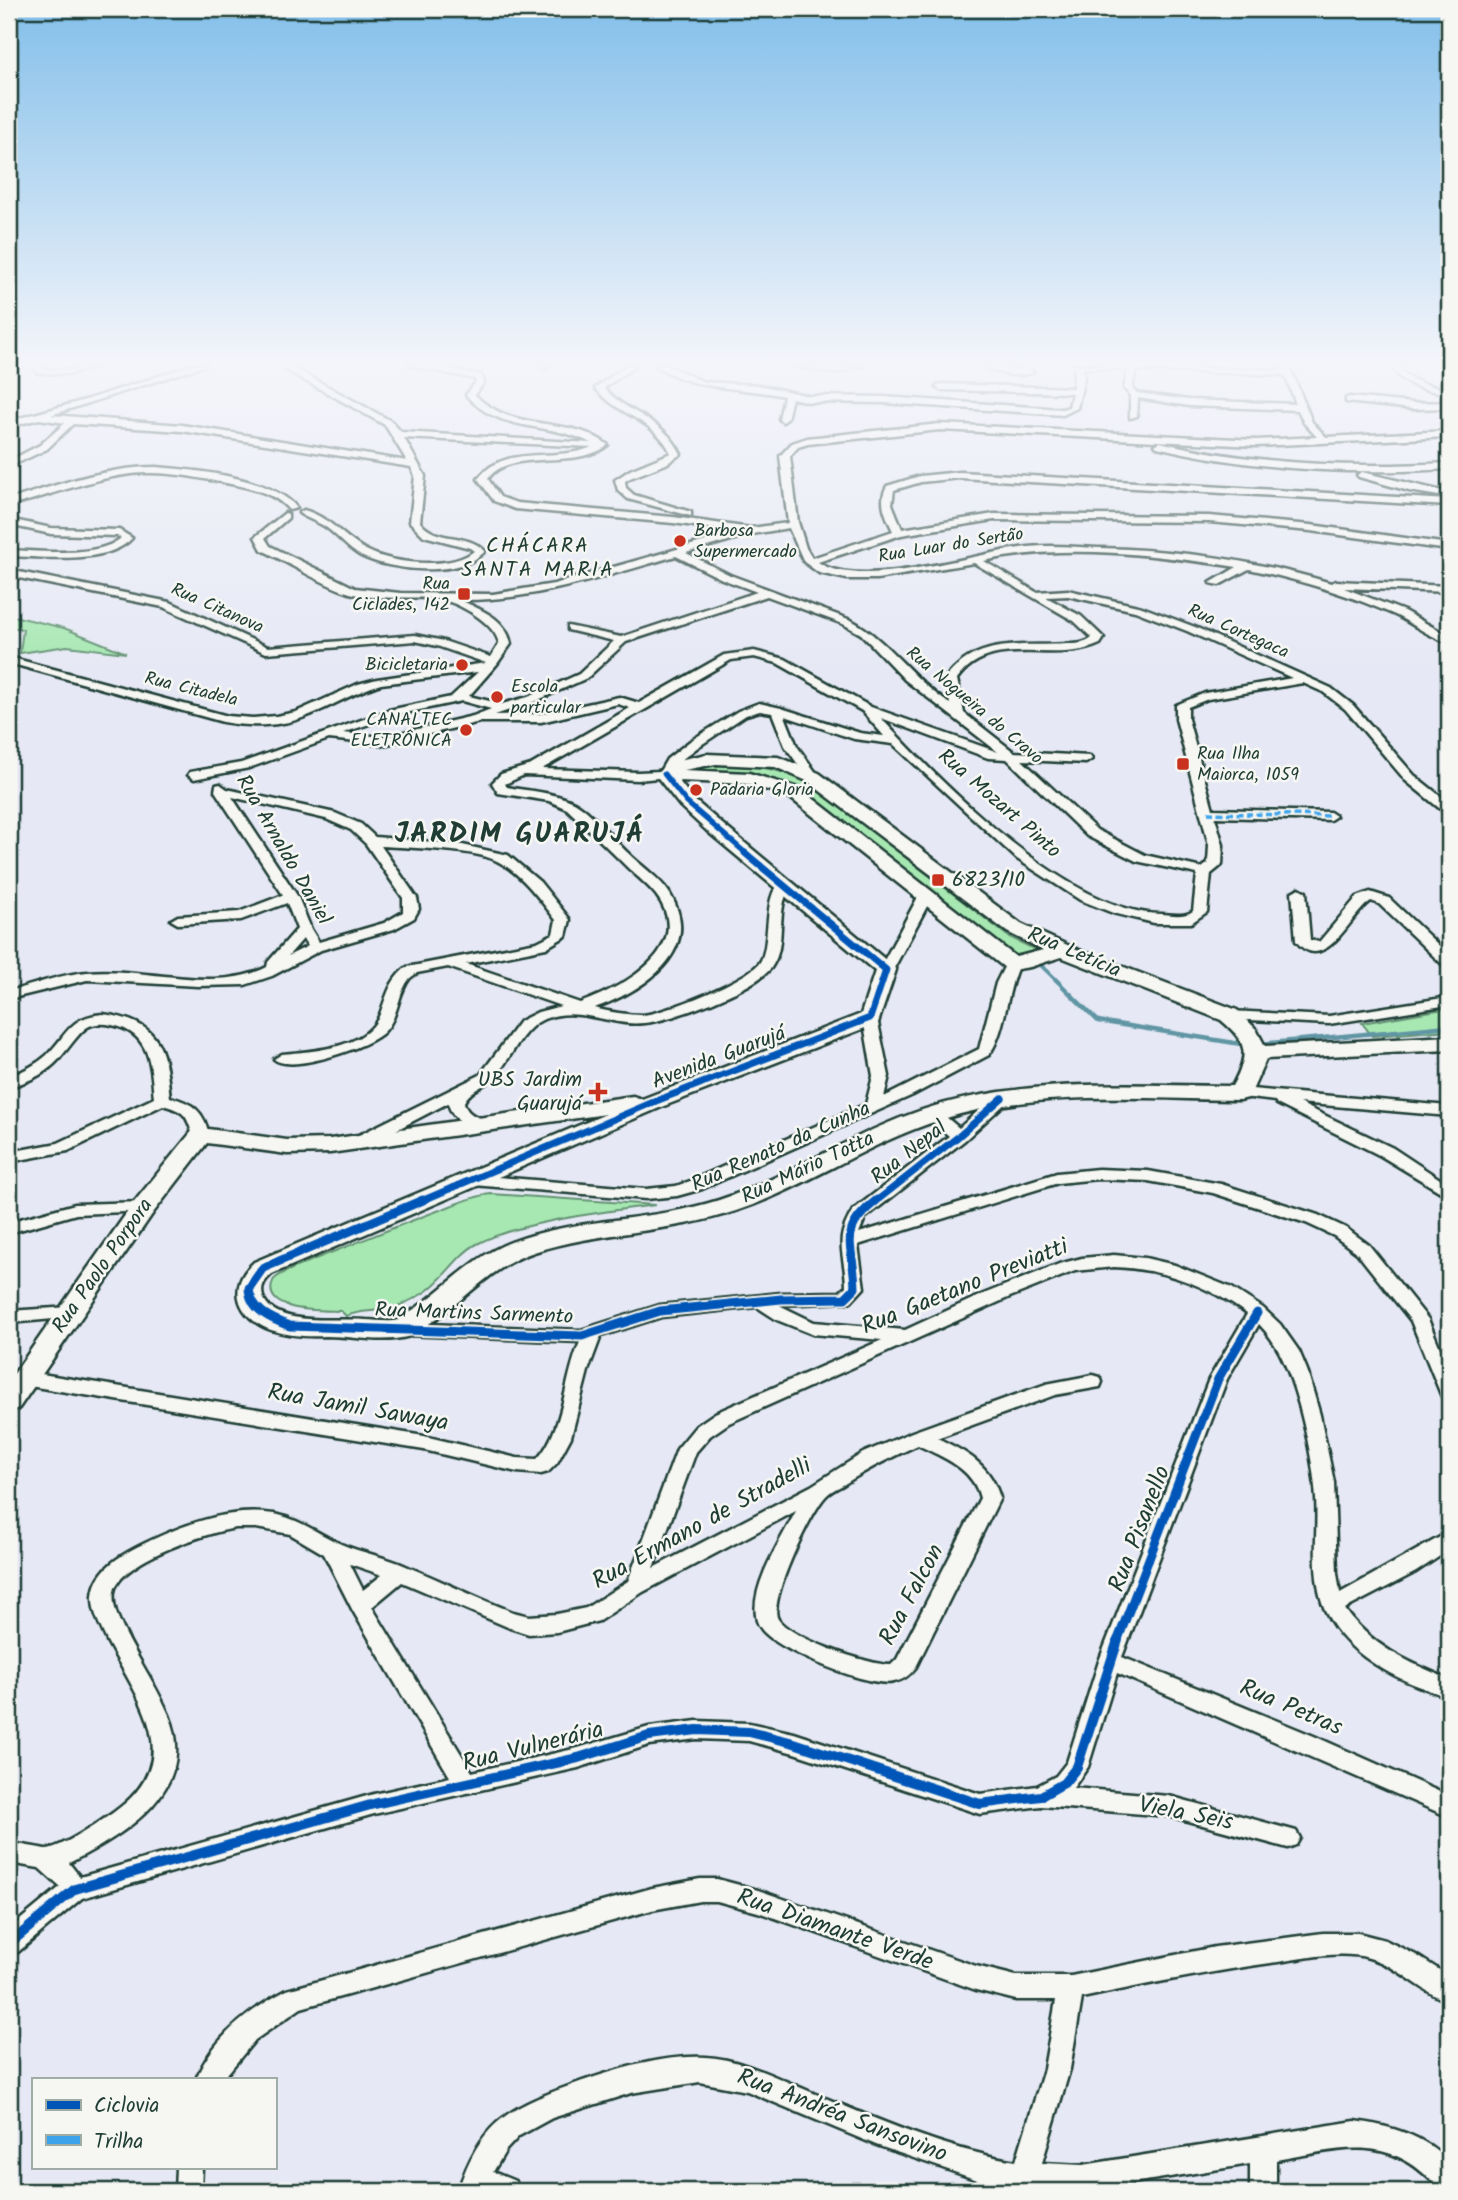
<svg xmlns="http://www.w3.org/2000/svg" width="1458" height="2200" viewBox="0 0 1458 2200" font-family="Kalam,sans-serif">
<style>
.green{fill:#a7e8b2;stroke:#639273;stroke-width:2}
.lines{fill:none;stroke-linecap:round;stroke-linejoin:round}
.stream{stroke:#6195a4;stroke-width:4.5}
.street-casing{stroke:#1f3d34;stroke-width:5}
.secondary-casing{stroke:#1f3d34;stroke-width:5}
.street{fill:#f6f6f2;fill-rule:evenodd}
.secondary{fill:#f6f6f2;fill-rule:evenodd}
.quiet{stroke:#3da4eb;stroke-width:3.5;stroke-dasharray:6 3.5;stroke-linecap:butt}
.cycleway-far3-casing{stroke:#f6f6f2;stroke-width:9}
.cycleway-far2-casing{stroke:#f6f6f2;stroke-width:11}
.cycleway-far1-casing{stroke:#f6f6f2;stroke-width:13}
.cycleway-casing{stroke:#f6f6f2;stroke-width:15}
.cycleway-far3{stroke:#0057b8;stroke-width:5}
.cycleway-far2{stroke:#0057b8;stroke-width:7}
.cycleway-far1{stroke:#0057b8;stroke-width:9}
.cycleway{stroke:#0057b8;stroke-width:10}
.poi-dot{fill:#c8321e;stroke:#f6f6f2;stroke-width:2.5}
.labels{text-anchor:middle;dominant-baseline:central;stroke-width:5;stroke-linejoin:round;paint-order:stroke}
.far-poi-label{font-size:18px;fill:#1f3d34;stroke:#f6f6f2;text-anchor:start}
.far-street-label{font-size:18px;fill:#1f3d34;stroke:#f6f6f2}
.far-quarter-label{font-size:21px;letter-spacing:2px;fill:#1f3d34;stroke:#f6f6f2}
.street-label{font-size:21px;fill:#1f3d34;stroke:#f6f6f2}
.poi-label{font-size:21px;fill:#1f3d34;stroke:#f6f6f2;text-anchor:start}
.near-street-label{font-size:24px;fill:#1f3d34;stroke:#f6f6f2}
.district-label{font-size:28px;font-weight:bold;letter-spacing:2px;fill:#1f3d34;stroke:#f6f6f2}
</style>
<rect width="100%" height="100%" fill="#e6e9f5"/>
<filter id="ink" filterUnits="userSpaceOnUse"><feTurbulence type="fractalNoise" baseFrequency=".0143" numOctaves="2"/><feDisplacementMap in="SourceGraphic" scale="14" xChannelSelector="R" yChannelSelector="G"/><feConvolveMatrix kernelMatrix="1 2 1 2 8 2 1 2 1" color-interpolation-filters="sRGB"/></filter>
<g filter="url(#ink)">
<g class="green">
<polygon points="9,615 64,628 126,653 67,646 20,653 23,629 9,627"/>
<polygon points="702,763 758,766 801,777 1009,937 1040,952 1015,958 788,783 748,773 685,774 682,765"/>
<polygon points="1449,1008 1449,1030 1372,1036 1362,1023"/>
<path d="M491,1194L655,1205C605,1212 521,1221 477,1244C456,1255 443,1282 422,1294C412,1300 399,1307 387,1309C373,1312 359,1310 346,1316L341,1311C325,1310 260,1314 273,1281C275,1274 307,1263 315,1259C357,1243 399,1225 440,1210C456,1204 473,1196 491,1194Z"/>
</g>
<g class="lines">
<g class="stream">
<polyline points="1042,966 1098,1021 1247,1045"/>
<polyline points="1260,1044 1449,1026"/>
</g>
<defs>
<g id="street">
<polygon points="32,365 41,365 43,369 69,370 102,365 69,374 38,373"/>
<path d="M193,365H206L51,415L182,425L407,461L385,425L277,365H288L391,421L401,432L591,443C549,421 499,434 466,395L476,382L475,379L408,365H427L481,375L484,382L475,395C515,435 569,414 608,445C576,471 509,447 488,479L500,497L517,503L673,517L751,528L788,523L780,456L792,443L807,438L940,424L1256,440L1317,437L1304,423L1298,410L1189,406L1138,398L1137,416L1130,418V395L1124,388L1128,369L1083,368L1084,378L1077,408L1063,415L883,403L809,402L792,398L787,419L783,422L779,419L784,396C738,386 695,392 655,365H666L704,382L758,385L809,396L883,397L1062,409L1069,407L1072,393L940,390L936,387L940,384L1073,388L1075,365L1283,370L1281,365H1289L1312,422L1326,437L1449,431V437L1256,446L940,430L808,444L798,447L790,456L798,522L806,548L812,558L893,531C886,516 878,501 887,486L920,476L960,472L1449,500V506L960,478L921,482L894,490L892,504L902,529L994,514L1209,516L1311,525L1449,544V550L1311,531L1209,522L994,520L901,535L818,562C858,591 974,554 1020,548C1046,544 1074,547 1100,548C1179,550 1256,560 1331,583L1336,581L1449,586V592L1344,588L1404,611L1449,636V643C1430,637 1413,624 1395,615C1348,594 1299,580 1249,569L1219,585L1210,583L1237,567C1155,555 1066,543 984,561L1036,592L1068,590L1142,607L1195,627L1331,688L1353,705L1414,775L1449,803V813L1444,812L1406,781L1345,709L1323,692L1303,683L1208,699L1188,707V719L1213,809L1330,812L1336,816L1330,820L1215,817L1223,845L1222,865L1211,874L1207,912L1191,923H1154L1113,913L1080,900L1017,859L893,744L854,739L785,716L797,746L819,777L817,780H809L785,746L772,713L760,711L746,715L698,747L676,764L668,777L638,780L524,775L505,784L507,787C529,791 553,792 574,802C591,811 613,839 628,853C641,866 661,879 670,894C705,952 642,991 595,1008C608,1012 629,1015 643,1015C665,1013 748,980 760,962C772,944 762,889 783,882L790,886C787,893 784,899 783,906C779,927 784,950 771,968C755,989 671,1021 644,1023C609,1027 580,1005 544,1019C521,1029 512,1058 496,1075C486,1087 472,1088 464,1102C467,1116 478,1117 491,1121L493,1124L491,1127C473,1132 452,1121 448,1103L369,1144H357L355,1140L357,1136L480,1075L520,1021L538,1012L561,1006L448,967L417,973L410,978C397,994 399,1016 385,1031C371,1047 290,1074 274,1059L282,1054C313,1051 367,1049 380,1014C387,996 390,979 407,967L537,942L553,934L556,920C540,900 523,875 499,862C477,849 409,848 381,846L417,898L419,909L414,918L394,929L321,950L272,976L245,985L198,986L87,980L9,999V991C34,985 61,974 87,972C143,966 216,994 267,967L268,962L297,929L287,903L241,920L178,924L171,920L178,916L239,912L283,895L215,791L216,785L220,784L227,789L335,813L361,824L375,837L458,844L508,855L540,882L568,917L570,920L566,936L546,948L466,964L580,1003C621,988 697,949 656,895C649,886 638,877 629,869C609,849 588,829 567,809L549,801L498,793L492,783L501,774L531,765L630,708L618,704L541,722H480L383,745L329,739L249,768L194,779L188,775L190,772L241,763L389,710L451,697L478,672L381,684C354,692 331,707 305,717C280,727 249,727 223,722L9,663V657L228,716L253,718L276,716L296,712L358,684L377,679L486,663L437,646L415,641L266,653L163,607L9,576V570L170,602L268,647L415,635L444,641L491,657L499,644C496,624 461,604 443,600C416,594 379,602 350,593C323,585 289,563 262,550L255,537L285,513L288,514V518L265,538L270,546L355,588L400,593L493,594L554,584L737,532L673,523L515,509L494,501L478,479C503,443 556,463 592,447L404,438L425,476L420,522C435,543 467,532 485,551C461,578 391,571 361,556C348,549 339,537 327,528C319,522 307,519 299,513L304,510C333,519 344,539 368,551C393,564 452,570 474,551L470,548L424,536L410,522L415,476L411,467L182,431L73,424L47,449L9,467V461L40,445L65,423L39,419L9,427V421L89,399ZM1136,370L1285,375L1296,404L1189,400L1137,393L1132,388ZM789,528L804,562L819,573L847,579H877L974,563L1074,621L1092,638C1085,644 1076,644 1067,644C1021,647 976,637 945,679L950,704C913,680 888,640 851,620L730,575L686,553L752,534ZM676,556L722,579L757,592L621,637L568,626V630L614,641L579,674L528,697L502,704L469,696L497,664L511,644C506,618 481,610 460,600C535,601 605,576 676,556ZM767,596L843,624L861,634L905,680L998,752L871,707L785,659L754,651L724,655L639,703L619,697L541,714L495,715L536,701L587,678L626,642ZM1068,596L1135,611L1187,631L1292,678L1205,693L1176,705V719L1209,845L1208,863L1202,868L1145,855L1097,830L1022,760L1086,763L1092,759L1090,756L1014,752L964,713L957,679C992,631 1054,666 1100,644L1104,638L1081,616L1046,597ZM754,657L777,663L862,711L884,736L860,733L781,708L759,703L738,711L690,741L667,759L660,771L638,772L542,769L731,660ZM462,701L491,709L473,716L383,737L343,733L396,715ZM881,718L988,758L1007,759L1087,836L1136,861L1197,874L1193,911C1185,917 1173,915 1162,914C1069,913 942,784 881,718ZM232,797L326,819L351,830L366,844L403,898V912L384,923L319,942L311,929L298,897ZM303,939L308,946L288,956Z"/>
<polygon points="542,365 551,365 545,369 541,367"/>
<path d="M627,365H637L604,388C629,416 663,417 681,454L666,464L630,478L625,481L626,488L634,495L691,512V516L628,499L618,490L615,480L630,470L671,453C656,420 617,415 595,388Z"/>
<polygon points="790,365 835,369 864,365 835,373"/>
<path d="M981,365C996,365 1009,370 1023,370L1020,365H1028L1033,372C1019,379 995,373 981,365Z"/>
<path d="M1391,365H1399C1408,383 1432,386 1449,390V394C1428,390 1401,387 1391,365Z"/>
<polygon points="1439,365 1449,365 1449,368 1440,367"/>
<polygon points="1349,397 1413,403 1449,402 1449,408 1413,409 1346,402 1346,398"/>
<path d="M1160,442C1256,465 1351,468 1449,463V469C1350,475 1253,470 1157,447L1155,445Z"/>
<path d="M156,467C194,470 272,477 297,508L289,510C273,491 249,488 226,483C199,478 172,472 145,473C98,475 54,495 9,506V500C56,485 106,467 156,467Z"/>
<polygon points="1362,472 1442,491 1444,493 1439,496 1409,491 1359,477 1357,475"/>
<path d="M9,519L51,528L119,530L132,538C108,565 43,557 9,556V550C37,551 99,558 121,538L117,536L51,534L9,525Z"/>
<path d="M1299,888L1306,892L1310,940L1319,942L1357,897L1370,892L1389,898L1449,955V967L1444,966L1379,904L1371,901C1350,914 1325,977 1296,941L1292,892Z"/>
<polygon points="926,891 933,895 893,970 891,973 881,973 879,970 919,895"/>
<path d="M1012,960L1019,964C1006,992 1006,1031 989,1055L913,1095L702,1189L677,1196L646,1199L473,1185L465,1180L473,1175L646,1189L676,1186L690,1181L866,1104L873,1076L863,1018L865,1015L870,1014L877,1018L889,1076L884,1097L979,1049L996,983L1007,961Z"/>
<polygon points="1449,997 1449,1005 1329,1024 1229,1019 1222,1015 1229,1011 1329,1016"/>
<path d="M103,1014C160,1022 165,1047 170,1097C193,1103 204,1111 209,1135L207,1139H195C185,1117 190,1113 163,1105L68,1151L9,1162V1152L58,1143L154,1098C151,1066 151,1033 112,1025C103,1023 93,1023 86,1028C77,1035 71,1045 64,1053C51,1071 30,1082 9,1087V1077C23,1071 36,1065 47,1055C68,1034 69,1017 103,1014Z"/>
<polygon points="1240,1088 1449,1106 1449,1116 1299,1103 1393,1148 1449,1185 1449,1197 1381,1156 1277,1104 1275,1101 1234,1096 1232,1093"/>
<path d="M1002,1093L1008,1095L1010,1098L1008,1101L965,1140L865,1218L859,1233L1057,1173L1098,1169L1148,1171L1221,1184L1318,1215L1346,1228L1369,1245L1428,1319L1449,1370V1399L1442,1397L1440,1392L1411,1321L1357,1253L1334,1236L1306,1223L1213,1193L1148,1181L1098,1179L1058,1183L858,1245L864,1288L851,1302L779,1305L814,1322L905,1330L981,1295L1059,1264L1082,1258L1114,1255L1145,1258L1175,1265L1232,1288L1263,1308L1280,1324L1299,1351L1307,1370L1320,1415L1334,1482L1337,1573L1340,1593L1449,1532V1550L1416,1572L1345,1609C1370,1646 1410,1663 1449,1679V1697C1394,1680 1327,1648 1318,1585C1313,1557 1318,1528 1316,1499C1314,1468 1307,1435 1299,1405C1290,1374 1281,1347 1259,1324L1227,1379L1122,1657L1314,1736L1449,1796V1817L1117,1673L1088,1767L1073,1788L1169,1796L1296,1831L1300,1838L1296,1845L1288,1848L1169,1816L1041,1806L980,1814L794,1753L749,1741L697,1739L649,1745L578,1768L374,1814L82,1898L18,1952L9,1955V1929L60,1887L39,1868L9,1863V1843C21,1844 33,1847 45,1849C57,1851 103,1820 114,1812C188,1759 139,1701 107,1641C101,1627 92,1612 93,1596C95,1565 132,1549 156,1538C193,1521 233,1508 274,1514C300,1519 318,1534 341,1544C362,1553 386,1557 406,1566C442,1581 477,1598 513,1612L529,1616L557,1614L586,1608L628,1581L677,1449L696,1426L715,1413L882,1340L812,1334L777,1320L757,1307L661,1317L601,1336L588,1371L571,1437L557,1463L548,1472L541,1474L517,1472L424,1450L23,1385L16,1383L14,1378L16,1373L23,1371L424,1436L517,1458L537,1459C564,1431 564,1378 580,1342L403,1335L397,1333L394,1329L397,1325L403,1323L581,1330L660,1305L781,1293L840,1292L846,1286C845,1252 833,1242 853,1210L949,1136L927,1117L925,1114L927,1111H939L959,1128L996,1095ZM1114,1267C1162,1269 1208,1285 1247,1314L1209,1379L1099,1661L1067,1762L1056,1776L1037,1786L980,1794L794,1733L749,1723L697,1721L649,1727L578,1748L472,1772L372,1607L402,1582L510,1628L529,1634L557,1632L599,1621L643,1592L796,1511C782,1538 751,1585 756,1615C756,1622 761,1630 766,1634C784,1652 870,1688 894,1682C904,1680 910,1675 916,1667L1000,1498C991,1465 967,1452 937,1438L1055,1395L1100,1387L1102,1382L1100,1377L1093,1375L1046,1384L912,1432L863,1453L811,1486L653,1568L696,1452L710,1436L729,1423L1010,1297L1075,1271ZM918,1445C944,1458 973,1468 980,1498L897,1659L891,1665C869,1665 790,1638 778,1619C767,1602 811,1512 825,1497C829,1492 837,1488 843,1485C867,1469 892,1457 918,1445ZM236,1528H256L290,1534L324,1554L353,1611L450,1777L374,1794L80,1877L69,1863C125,1834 200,1790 169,1715C154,1680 131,1650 117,1615C114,1606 112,1597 115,1588C128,1558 206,1533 236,1528ZM350,1564L382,1575L363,1590Z"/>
<polygon points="144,1202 152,1207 150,1211 76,1214 9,1233 9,1222 75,1204"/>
<polygon points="70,1307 76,1309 79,1313 76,1317 9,1323 9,1311"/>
<path d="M700,1879H717L758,1890L976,1966L1016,1976H1071L1215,1947L1323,1933H1358L1385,1940L1416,1955L1449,1976V2002C1421,1992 1399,1966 1369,1958C1340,1950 1307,1958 1278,1962C1212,1971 1147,1984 1082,1998L1070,2069L1042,2163L1083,2165L1355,2121C1391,2126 1423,2135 1449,2161V2191L1440,2190C1390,2131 1343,2149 1276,2160V2191H1250V2164L1084,2191L1025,2189L986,2183L876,2145L747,2091L700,2082L631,2093L552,2118L519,2136L506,2150L493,2172L515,2181L518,2191H458C479,2126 505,2109 566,2087C606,2072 663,2054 706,2057C742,2059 777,2078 811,2092C876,2119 946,2150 1016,2161L1044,2069L1056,2000H1016L976,1990L758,1912L717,1901H700L652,1910L301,2008L255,2040L223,2079H196C213,2038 249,2010 287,1990L652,1888Z"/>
<polygon points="176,2167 202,2167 201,2191 175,2191"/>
</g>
<path id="secondary" d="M707,754L778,757L819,773L1021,924L1074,948L1237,1010L1256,1029L1265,1046L1449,1036V1050L1266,1059L1251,1093L1248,1098L1240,1100C1141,1099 1036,1089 940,1120C869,1142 807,1187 736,1211C671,1233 600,1231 534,1252C494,1265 467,1298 433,1321C425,1326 419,1333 410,1336C384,1344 353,1336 326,1336C308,1337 289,1336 271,1330C238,1318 226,1287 254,1262L606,1114L330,1153L287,1154L207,1143L153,1213L19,1408L9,1411V1381L135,1201L193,1130L201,1128L287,1140L330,1139L633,1096L642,1099L861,1014L875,971L707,831L680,806L655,774L674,761ZM716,764L775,767L807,781L1007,932L1043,950L1016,957L801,789L749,773L684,770ZM679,781L749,784L789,797L1005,968L1012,970L1030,967L1061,957L1221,1020C1249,1043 1249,1055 1232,1086C1128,1085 1022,1077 922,1110C851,1134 789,1177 719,1200C651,1222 578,1217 511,1242C474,1256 448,1286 416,1308C410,1311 404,1318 398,1320C389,1323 376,1320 366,1320C339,1317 275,1328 263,1297C260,1286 265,1280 272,1274L664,1106L878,1023L896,970L893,966L721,823L692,798Z"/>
</defs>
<use href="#street" class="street-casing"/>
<use href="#secondary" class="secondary-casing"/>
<use href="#street" class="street"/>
<use href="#secondary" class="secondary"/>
<polyline class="quiet" points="1208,813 1330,816"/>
<defs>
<polyline id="cycleway-far3" points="664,774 686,802 748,855"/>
<g id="cycleway-far2">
<polyline points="419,1202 656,1101 870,1018 886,970 745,853"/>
<polyline points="875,1202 959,1136 1002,1098"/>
</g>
<g id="cycleway-far1">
<path d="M423,1200L263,1268L249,1288C250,1310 271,1319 290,1326L582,1336L660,1311L781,1299L845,1298L855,1288C854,1244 836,1232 877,1200"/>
<polyline points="1117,1642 1218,1379 1257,1313"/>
</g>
<polyline id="cycleway" points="9,1944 75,1889 374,1804 578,1758 649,1736 697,1730 749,1732 794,1743 980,1804 1041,1796 1064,1783 1077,1767 1118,1640"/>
</defs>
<use href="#cycleway-far3" class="cycleway-far3-casing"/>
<use href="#cycleway-far2" class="cycleway-far2-casing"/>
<use href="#cycleway-far1" class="cycleway-far1-casing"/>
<use href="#cycleway" class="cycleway-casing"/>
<use href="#cycleway-far3" class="cycleway-far3"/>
<use href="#cycleway-far2" class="cycleway-far2"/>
<use href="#cycleway-far1" class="cycleway-far1"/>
<use href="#cycleway" class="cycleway"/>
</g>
</g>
<linearGradient id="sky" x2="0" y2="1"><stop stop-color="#83bfea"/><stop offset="0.54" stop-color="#f4f5fa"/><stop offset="1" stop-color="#f4f5fa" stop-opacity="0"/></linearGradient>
<rect width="1458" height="673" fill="url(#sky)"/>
<g class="poi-dot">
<circle cx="680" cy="541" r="7"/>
<rect x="457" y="587" width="14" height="14" rx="3.5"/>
<circle cx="462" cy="665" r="7"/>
<circle cx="497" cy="697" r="7"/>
<circle cx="466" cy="730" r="7"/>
<rect x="1176" y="757" width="14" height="14" rx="3.5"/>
<circle cx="696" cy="790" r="7"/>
<rect x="931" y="873" width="14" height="14" rx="3.5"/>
<path d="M594.5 1081.5h7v7h7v7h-7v7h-7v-7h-7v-7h7z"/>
</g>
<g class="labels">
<g class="far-poi-label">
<text x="694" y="531">Barbosa<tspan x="694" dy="21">Supermercado</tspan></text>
<text x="450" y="584" text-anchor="end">Rua<tspan x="450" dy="21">Ciclades, 142</tspan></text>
<text x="448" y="665" text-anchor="end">Bicicletaria</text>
<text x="511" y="687">Escola<tspan x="511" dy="21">particular</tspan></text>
<text x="452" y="720" text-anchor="end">CANALTEC<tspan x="452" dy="21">ELETRÔNICA</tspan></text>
<text x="1197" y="754">Rua Ilha<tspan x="1197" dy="21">Maiorca, 1059</tspan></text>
<text x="710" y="790">Padaria Gloria</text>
</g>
<g class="far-street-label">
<text transform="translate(951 546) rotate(-9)">Rua Luar do Sertão</text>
<text transform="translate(217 609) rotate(24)">Rua Citanova</text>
<text transform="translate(1238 632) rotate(24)">Rua Cortegaca</text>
<text transform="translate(191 690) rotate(14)">Rua Citadela</text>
<text transform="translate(974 706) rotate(40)">Rua Nogueira do Cravo</text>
</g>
<g class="far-quarter-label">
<text x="538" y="546">CHÁCARA<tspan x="538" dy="24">SANTA MARIA</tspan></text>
</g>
<g class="street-label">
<text transform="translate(999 804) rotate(41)">Rua Mozart Pinto</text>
<text transform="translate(283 850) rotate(60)">Rua Arnaldo Daniel</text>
<text transform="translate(1074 953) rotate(23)">Rua Letícia</text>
<text transform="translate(719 1058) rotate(-21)">Avenida Guarujá</text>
<text transform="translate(781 1147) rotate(-24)">Rua Renato da Cunha</text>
<text transform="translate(909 1153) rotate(-38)">Rua Nepal</text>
<text transform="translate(808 1168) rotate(-25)">Rua Mário Totta</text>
<text transform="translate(103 1266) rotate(-55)">Rua Paolo Porpora</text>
<text transform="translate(474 1314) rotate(2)">Rua Martins Sarmento</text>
</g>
<g class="poi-label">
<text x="952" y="880">6823/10</text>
<text x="582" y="1080" text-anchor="end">UBS Jardim<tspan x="582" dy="24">Guarujá</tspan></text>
</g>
<g class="near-street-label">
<text transform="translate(965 1287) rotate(-22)">Rua Gaetano Previatti</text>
<text transform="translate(358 1408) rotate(10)">Rua Jamil Sawaya</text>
<text transform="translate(702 1524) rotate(-29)">Rua Ermano de Stradelli</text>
<text transform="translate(1140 1529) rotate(-69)">Rua Pisanello</text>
<text transform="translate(912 1595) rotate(-62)">Rua Falcon</text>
<text transform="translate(1291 1708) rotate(23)">Rua Petras</text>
<text transform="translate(533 1747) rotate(-14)">Rua Vulnerária</text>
<text transform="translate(1186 1814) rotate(11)">Viela Seis</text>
<text transform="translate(835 1930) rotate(19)">Rua Diamante Verde</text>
<text transform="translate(842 2116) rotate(21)">Rua Andréa Sansovino</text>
</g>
<g class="district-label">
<text x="520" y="834">JARDIM GUARUJÁ</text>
</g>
</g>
<rect width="1458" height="2200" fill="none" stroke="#f6f6f2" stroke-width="35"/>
<rect x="18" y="18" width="1423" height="2165" fill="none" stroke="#1f3d34" stroke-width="2.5" filter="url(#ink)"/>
<rect x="32" y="2078" width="245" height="91" fill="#f6f6f2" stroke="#a0aca6" stroke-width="2"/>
<rect x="46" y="2100" width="35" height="10" fill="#0057b8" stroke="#a0aca6" stroke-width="2"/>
<text x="94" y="2112" font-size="21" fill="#1f3d34">Ciclovia</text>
<rect x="46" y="2135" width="35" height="10" fill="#3da4eb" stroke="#a0aca6" stroke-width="2"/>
<text x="94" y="2148" font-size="21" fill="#1f3d34">Trilha</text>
</svg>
